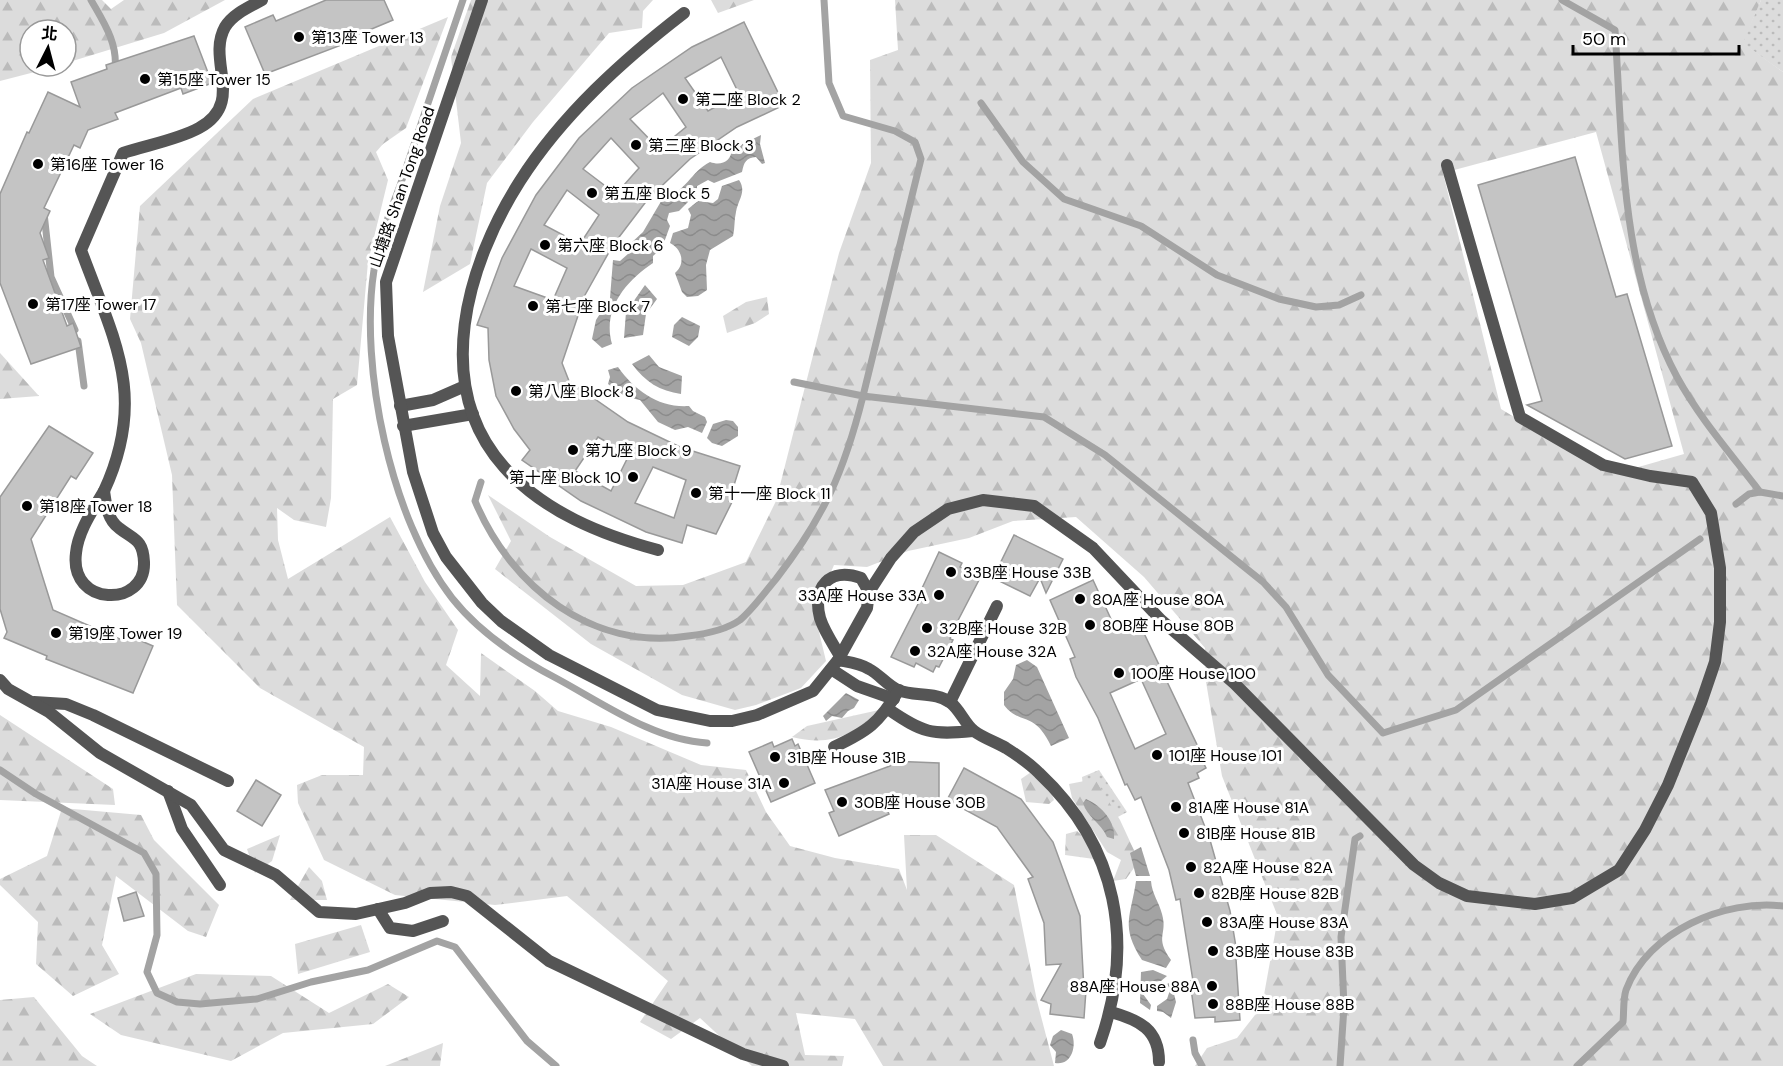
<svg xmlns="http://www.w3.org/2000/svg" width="1783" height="1066" viewBox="0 0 1783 1066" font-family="'DM Sans','Noto Sans TC',sans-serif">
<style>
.green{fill:url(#green-dots)}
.forest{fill:url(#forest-firs);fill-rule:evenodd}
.water{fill:url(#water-waves)}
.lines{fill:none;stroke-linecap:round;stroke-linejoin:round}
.stream{stroke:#a3a3a3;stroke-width:7}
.building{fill:#c4c4c4;stroke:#999;stroke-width:1.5;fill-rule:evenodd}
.lane{stroke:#555;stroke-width:12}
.street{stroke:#555;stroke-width:12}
.poi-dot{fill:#000;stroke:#fff;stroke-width:2}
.labels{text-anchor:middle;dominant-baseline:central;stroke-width:6;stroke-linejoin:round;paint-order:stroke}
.poi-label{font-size:16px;fill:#000;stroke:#fff;text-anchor:start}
.street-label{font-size:16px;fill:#000;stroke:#fff}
</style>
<defs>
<pattern id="green-dots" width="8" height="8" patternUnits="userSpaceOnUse" patternTransform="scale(1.5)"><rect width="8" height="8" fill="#dcdcdc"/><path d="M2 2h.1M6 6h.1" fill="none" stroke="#bbb" stroke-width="1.8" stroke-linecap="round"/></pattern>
<pattern id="forest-firs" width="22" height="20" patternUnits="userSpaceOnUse" patternTransform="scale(1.5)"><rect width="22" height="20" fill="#dcdcdc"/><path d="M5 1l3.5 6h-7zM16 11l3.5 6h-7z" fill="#bbb"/></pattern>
<pattern id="water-waves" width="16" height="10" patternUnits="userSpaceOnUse" patternTransform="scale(1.5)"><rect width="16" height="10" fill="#a3a3a3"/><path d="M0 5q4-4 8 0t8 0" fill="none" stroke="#8b8b8b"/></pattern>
</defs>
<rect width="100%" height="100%" fill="#fff"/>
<g class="green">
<polygon points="1761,0 1783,0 1783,72 1742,43"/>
<polygon points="1099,770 1127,812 1116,818 1083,787 1082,777"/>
</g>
<g class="forest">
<polygon points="0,0 102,0 111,9 124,0 225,0 164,33 66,63 66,30 30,30 30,66 58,66 0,81"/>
<polygon points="471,0 653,0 643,11 642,28 609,33 533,122 487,183 470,264 423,292 440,206 461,143 451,57"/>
<polygon points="711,0 754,0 718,13"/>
<path d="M895,0H1761L1743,43L1783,72V1066H1195L1207,1048L1237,1038L1262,1006L1278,917L1222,776L1206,682L1205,648L1144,577L1076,517L1013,521L969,538L908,551L867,567L834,565L814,611L826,661L801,688L756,705L735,710L682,695L591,644L495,569L511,541L488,495L550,537L636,586L683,585L746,562L776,501L839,253L871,163L870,60L898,50ZM1596,132L1684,454L1628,470L1534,429L1501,409L1443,173Z"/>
<polygon points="448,17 406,128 383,144 376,152 388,180 368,262 357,385 333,399 331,498 326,527 294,520 277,508 278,540 288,579 390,517 425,582 458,630 446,665 480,696 481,653 535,691 558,711 611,727 701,765 746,770 766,812 790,846 835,858 899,869 907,890 904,835 936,835 1014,885 1037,1001 1054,1066 883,1066 855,1019 796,1013 805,1055 844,1056 842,1066 752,1066 700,1018 671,1039 640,1022 668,981 567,896 495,905 395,895 324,860 298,803 297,785 322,775 363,775 364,747 260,688 177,605 172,475 141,343 130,319 140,206 253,99"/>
<polygon points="767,297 769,314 755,323 727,333 723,316 746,302"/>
<polygon points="0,353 39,396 0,399"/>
<path d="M879,710C853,737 828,746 792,737L807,726Z"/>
<polygon points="0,715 113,789 115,805 0,800"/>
<polygon points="1034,770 1045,776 1054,800 1049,804 1026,802 1021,779"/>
<polygon points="1095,779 1120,820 1139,861 1126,879 1113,881 1121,860 1107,852 1072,798 1069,784"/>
<polygon points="62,808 141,815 154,840 219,905 206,937 188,931 116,876 102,945 119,974 73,996 36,964 38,922 0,885 0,879 47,856"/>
<polygon points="1077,831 1090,843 1094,859 1065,855 1066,834"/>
<polygon points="280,835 272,861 255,873 247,849"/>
<polygon points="309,867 322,881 327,900 290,900"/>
<polygon points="361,925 370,952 298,974 295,944"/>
<polygon points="196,974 271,976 329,1013 388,984 409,997 373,1024 283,1033 231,1061 121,1035 90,1014"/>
<polygon points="34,997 82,1056 97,1066 0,1066 0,1000"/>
<polygon points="443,1043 440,1066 385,1066"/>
</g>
<g class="water">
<path d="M761,135L760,144L765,163L762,164L756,157C746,158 744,162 742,172L714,183L708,180L697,186V193L679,211L669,213L667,220L670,226L662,248L653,256V263C626,281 602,309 612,344L602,348L592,339L596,320L610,298L613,260L620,261L629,253L630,244L643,232L663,198C687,192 690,172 710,162C721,166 731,162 732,149Z"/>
<path d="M739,180C747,192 738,200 736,212C734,220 735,228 733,236L710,250L706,265L707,290L698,296L687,297L682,292L675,273C686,264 682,249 670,243L673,233L688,228L691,215L688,209L698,201L713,203L718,199L722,186Z"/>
<polygon points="645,285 657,299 646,314 643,335 624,338 626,312"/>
<polygon points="682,317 700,326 698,337 689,346 672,337 674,325"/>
<path d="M649,355L659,367L682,376L681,394C660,391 645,382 632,364Z"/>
<path d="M618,367C635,391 659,408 689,406L693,411L705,417L707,422L702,433L688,427L675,430L658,422L640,400L626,397L608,384L610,377L608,370Z"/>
<polygon points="726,420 733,421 738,427 738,436 722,446 712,443 707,438 713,424"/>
<path d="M1027,660L1037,667L1069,738L1051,746C1034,710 1020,726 1004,705V692L1013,679L1016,665Z"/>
<polygon points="846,693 859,700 854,708 848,711 842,718 832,716 826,721 823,716"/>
<path d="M1086,799C1102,806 1116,822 1114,839L1107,837C1101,823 1087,817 1083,803Z"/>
<polygon points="1141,847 1150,876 1136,876 1130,853"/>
<path d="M1136,881H1151C1152,894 1159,902 1162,914C1168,935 1154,936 1171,960L1166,968L1142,960C1120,926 1131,916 1136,881Z"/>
<polygon points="1153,970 1167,976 1161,981 1148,982 1143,994 1151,1005 1150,1010 1140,1003 1141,972"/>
<polygon points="1171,982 1176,1002 1171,1018 1163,1012 1157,1011 1157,1006 1167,999 1170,990 1167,984"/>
<path d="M1061,1030L1072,1034C1077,1047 1071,1066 1055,1063L1056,1052L1050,1045L1053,1036Z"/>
</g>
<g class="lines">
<g class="stream">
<path d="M91,0C104,23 118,43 115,70"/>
<path d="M463,0C443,59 423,118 403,177C393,206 378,239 374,270C359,367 391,520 452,598C479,632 516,657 554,677C601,702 653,740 707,743"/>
<polyline points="824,0 829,83 843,116 895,131 915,142 921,159 863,396 1044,417 1105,455 1263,582 1286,607 1328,675 1383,733 1456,710 1700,539"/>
<path d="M1562,0L1615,30C1623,147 1620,271 1677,377C1700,419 1732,455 1760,492L1783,496"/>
<polyline points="981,103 1023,162 1064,199 1141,226 1217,275 1279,299 1316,307 1339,305 1361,295"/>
<polyline points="44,213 51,277 75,330"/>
<polyline points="78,341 84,386"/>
<path d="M481,482L475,501C511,587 592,651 688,636C705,634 726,630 740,620C753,609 765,592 776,579C824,517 844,472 863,396L794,382"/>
<polyline points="1736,504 1749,494 1760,492"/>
<polyline points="0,770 36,794 144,853 156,874 157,935 147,972 157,993 177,1002 200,1004 257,999 311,982 368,970 437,941 455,947 527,1041 556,1066"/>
<polyline points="1193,1040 1195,1053 1202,1066"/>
<polyline points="1340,1066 1344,1007 1341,937 1355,839 1360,836"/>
<path d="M1577,1066L1623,1022C1624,1012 1623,999 1626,990C1648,931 1725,899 1783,906"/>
</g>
</g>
<g class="building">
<polygon points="326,0 384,0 393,20 350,38 352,41 265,74 245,27 273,15 276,21"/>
<path d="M744,22L784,105L737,127L690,159L648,199L613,245L585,295L562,363L569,381L628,422L680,447L740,466L729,501L732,502L716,534L687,525L682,543L646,532L581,501L522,460L530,450L514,429L496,396L489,360L488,328L477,325L502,258L536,195L579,138L632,88L692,47ZM721,57L739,94L708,111L685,78ZM663,93L686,127L659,149L630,119ZM611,138L639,168L616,194L583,169ZM567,190L599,215L580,244L544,225ZM531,249L567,268L553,300L514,286ZM598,437L629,455L611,491L575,471ZM653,467L686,480L674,518L635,503Z"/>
<polygon points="194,36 212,83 183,94 181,88 115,113 118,119 88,130 80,148 74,145 44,208 50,211 40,233 49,258 43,260 67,326 73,323 81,347 31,364 0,283 0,194 27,132 29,133 48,92 80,107 71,82 107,69 106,65"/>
<polygon points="1575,157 1616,297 1627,294 1672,446 1625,459 1527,405 1542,401 1478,185"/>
<polygon points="49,426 93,453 76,479 71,476 31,539 42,575 53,610 122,640 125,634 153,646 133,693 46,659 47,656 4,638 7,632 0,609 0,497"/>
<polygon points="1014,535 1063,559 1046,593 1040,578 1030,596 993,578"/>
<polygon points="939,552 962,563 960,567 980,578 952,632 950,639 953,640 939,667 936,666 933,672 916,663 914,667 891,657 919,602 916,601"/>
<path d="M1093,580L1117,632L1129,626L1132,631L1141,627L1200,751L1198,752L1206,768L1197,773L1199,778L1188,783L1210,840L1230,911L1238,959H1236L1240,1020L1215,1022V1017L1195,1018L1190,981H1193L1180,899L1176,900L1169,870L1141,797L1135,800L1127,784L1125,785L1098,718L1076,677L1070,659L1075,657L1050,600ZM1141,679L1166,734L1135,749L1110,693Z"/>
<polygon points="792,739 795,746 798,744 815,783 771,802 749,752 772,742 774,747"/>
<polygon points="890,761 939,763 939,799 882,797 889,814 839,836 829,813 834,811 825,790 890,766"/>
<polygon points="964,768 1021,799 1053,842 1080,916 1084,990 1086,990 1084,1018 1050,1014 1051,1004 1041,1000 1061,964 1046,965 1044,923 1028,879 1033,877 997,827 947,800"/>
<polygon points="256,780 281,795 262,826 237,811"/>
<polygon points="136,892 144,916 124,921 118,898"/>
</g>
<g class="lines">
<g class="lane">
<polyline points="400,406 433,400 465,386"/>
<polyline points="403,426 473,414"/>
<path d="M104,491C148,396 114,340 81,250L123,153C147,145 177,140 199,128C246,102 206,61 225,27C233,14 249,7 262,0"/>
<path d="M104,491C106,504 107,519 119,528C134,540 143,539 144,562C146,608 69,607 76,553C78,531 93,510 104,491Z"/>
<path d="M658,550C602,535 544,512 504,467C431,385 467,264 520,181C562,115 623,60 684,13"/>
<polyline points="869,592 891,558 914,532 948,509 983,500 1034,506 1093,548 1161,620 1235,684 1414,865 1439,883 1467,896 1535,904 1572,898 1619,870 1645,830 1668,785 1701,703 1715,662 1720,622 1720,568 1711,513 1692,482 1650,476 1603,465 1520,417 1447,165"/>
<path d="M838,660C848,662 860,663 869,669C879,674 888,686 898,690C914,697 936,691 951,703C960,710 965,724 974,731C983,738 996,742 1006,748C1017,755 1030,764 1039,773C1118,847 1135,943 1100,1043"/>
<polyline points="831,669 857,686 894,699"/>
<polyline points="34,702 66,704 93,715 228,781"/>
<polyline points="950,702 997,606"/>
<path d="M888,709C923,733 931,735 973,731"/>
<path d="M834,747C868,731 879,723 899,690"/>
<polyline points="168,791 182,829 220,885"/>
<polyline points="378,909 390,928 413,931 443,921"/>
<path d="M1111,1012C1139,1020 1159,1029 1159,1062"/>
</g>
<g class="street">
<path d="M482,0L386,282L388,336L413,472L433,533L446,557L482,603L501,621L549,655L657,710L710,721H732L757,715L813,691L838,660L867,608L869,592L861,578C830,567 812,586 820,618C824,631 833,644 840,656"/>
<polyline points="0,680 8,689 49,712 100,753 191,805 224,850 276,875 319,912 356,914 405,903 430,893 451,892 467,896 549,961 743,1054 783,1066"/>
</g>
</g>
<g class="poi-dot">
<circle cx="299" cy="37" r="6"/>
<circle cx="145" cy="79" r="6"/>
<circle cx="683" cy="99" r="6"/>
<circle cx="636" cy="145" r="6"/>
<circle cx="38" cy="164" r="6"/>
<circle cx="592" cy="193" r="6"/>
<circle cx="545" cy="245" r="6"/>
<circle cx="33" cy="304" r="6"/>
<circle cx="533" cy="306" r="6"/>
<circle cx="516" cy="391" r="6"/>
<circle cx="573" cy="450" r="6"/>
<circle cx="633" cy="477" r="6"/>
<circle cx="696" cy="493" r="6"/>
<circle cx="27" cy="506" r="6"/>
<circle cx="951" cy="572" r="6"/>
<circle cx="939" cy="595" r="6"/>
<circle cx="1080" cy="599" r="6"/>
<circle cx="1090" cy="625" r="6"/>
<circle cx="927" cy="628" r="6"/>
<circle cx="56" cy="633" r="6"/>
<circle cx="915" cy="651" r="6"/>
<circle cx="1119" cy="673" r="6"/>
<circle cx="1157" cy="755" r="6"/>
<circle cx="775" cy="757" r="6"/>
<circle cx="784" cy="783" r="6"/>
<circle cx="842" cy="802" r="6"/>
<circle cx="1176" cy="807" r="6"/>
<circle cx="1184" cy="833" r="6"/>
<circle cx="1191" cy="867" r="6"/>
<circle cx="1199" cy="893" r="6"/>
<circle cx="1207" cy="922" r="6"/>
<circle cx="1213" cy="951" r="6"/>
<circle cx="1212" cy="986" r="6"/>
<circle cx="1213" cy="1004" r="6"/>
</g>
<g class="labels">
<g class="poi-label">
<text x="311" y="37">第13座 Tower 13</text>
<text x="157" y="79">第15座 Tower 15</text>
<text x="695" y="99">第二座 Block 2</text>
<text x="648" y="145">第三座 Block 3</text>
<text x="50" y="164">第16座 Tower 16</text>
<text x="604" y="193">第五座 Block 5</text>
<text x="557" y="245">第六座 Block 6</text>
<text x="45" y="304">第17座 Tower 17</text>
<text x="545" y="306">第七座 Block 7</text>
<text x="528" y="391">第八座 Block 8</text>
<text x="585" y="450">第九座 Block 9</text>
<text x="621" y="477" text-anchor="end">第十座 Block 10</text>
<text x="708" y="493">第十一座 Block 11</text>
<text x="39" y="506">第18座 Tower 18</text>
<text x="963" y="572">33B座 House 33B</text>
<text x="927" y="595" text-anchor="end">33A座 House 33A</text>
<text x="1092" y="599">80A座 House 80A</text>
<text x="1102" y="625">80B座 House 80B</text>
<text x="939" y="628">32B座 House 32B</text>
<text x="68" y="633">第19座 Tower 19</text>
<text x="927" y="651">32A座 House 32A</text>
<text x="1131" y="673">100座 House 100</text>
<text x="1169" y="755">101座 House 101</text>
<text x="787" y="757">31B座 House 31B</text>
<text x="772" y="783" text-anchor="end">31A座 House 31A</text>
<text x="854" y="802">30B座 House 30B</text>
<text x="1188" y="807">81A座 House 81A</text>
<text x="1196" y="833">81B座 House 81B</text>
<text x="1203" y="867">82A座 House 82A</text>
<text x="1211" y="893">82B座 House 82B</text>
<text x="1219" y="922">83A座 House 83A</text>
<text x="1225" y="951">83B座 House 83B</text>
<text x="1200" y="986" text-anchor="end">88A座 House 88A</text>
<text x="1225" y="1004">88B座 House 88B</text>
</g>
<g class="street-label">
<text transform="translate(402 187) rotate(-71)">山塘路 Shan Tong Road</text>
</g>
</g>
<g transform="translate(48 48) rotate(6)"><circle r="28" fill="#ffffff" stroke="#999999" stroke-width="1.5"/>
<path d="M0-4.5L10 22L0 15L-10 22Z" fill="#000000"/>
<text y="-9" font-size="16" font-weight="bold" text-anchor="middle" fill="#000000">北</text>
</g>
<path d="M1573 45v9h166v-9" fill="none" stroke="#000000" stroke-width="3"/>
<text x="1582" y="45" font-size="18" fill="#000000" stroke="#ffffff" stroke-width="4.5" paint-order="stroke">50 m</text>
</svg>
